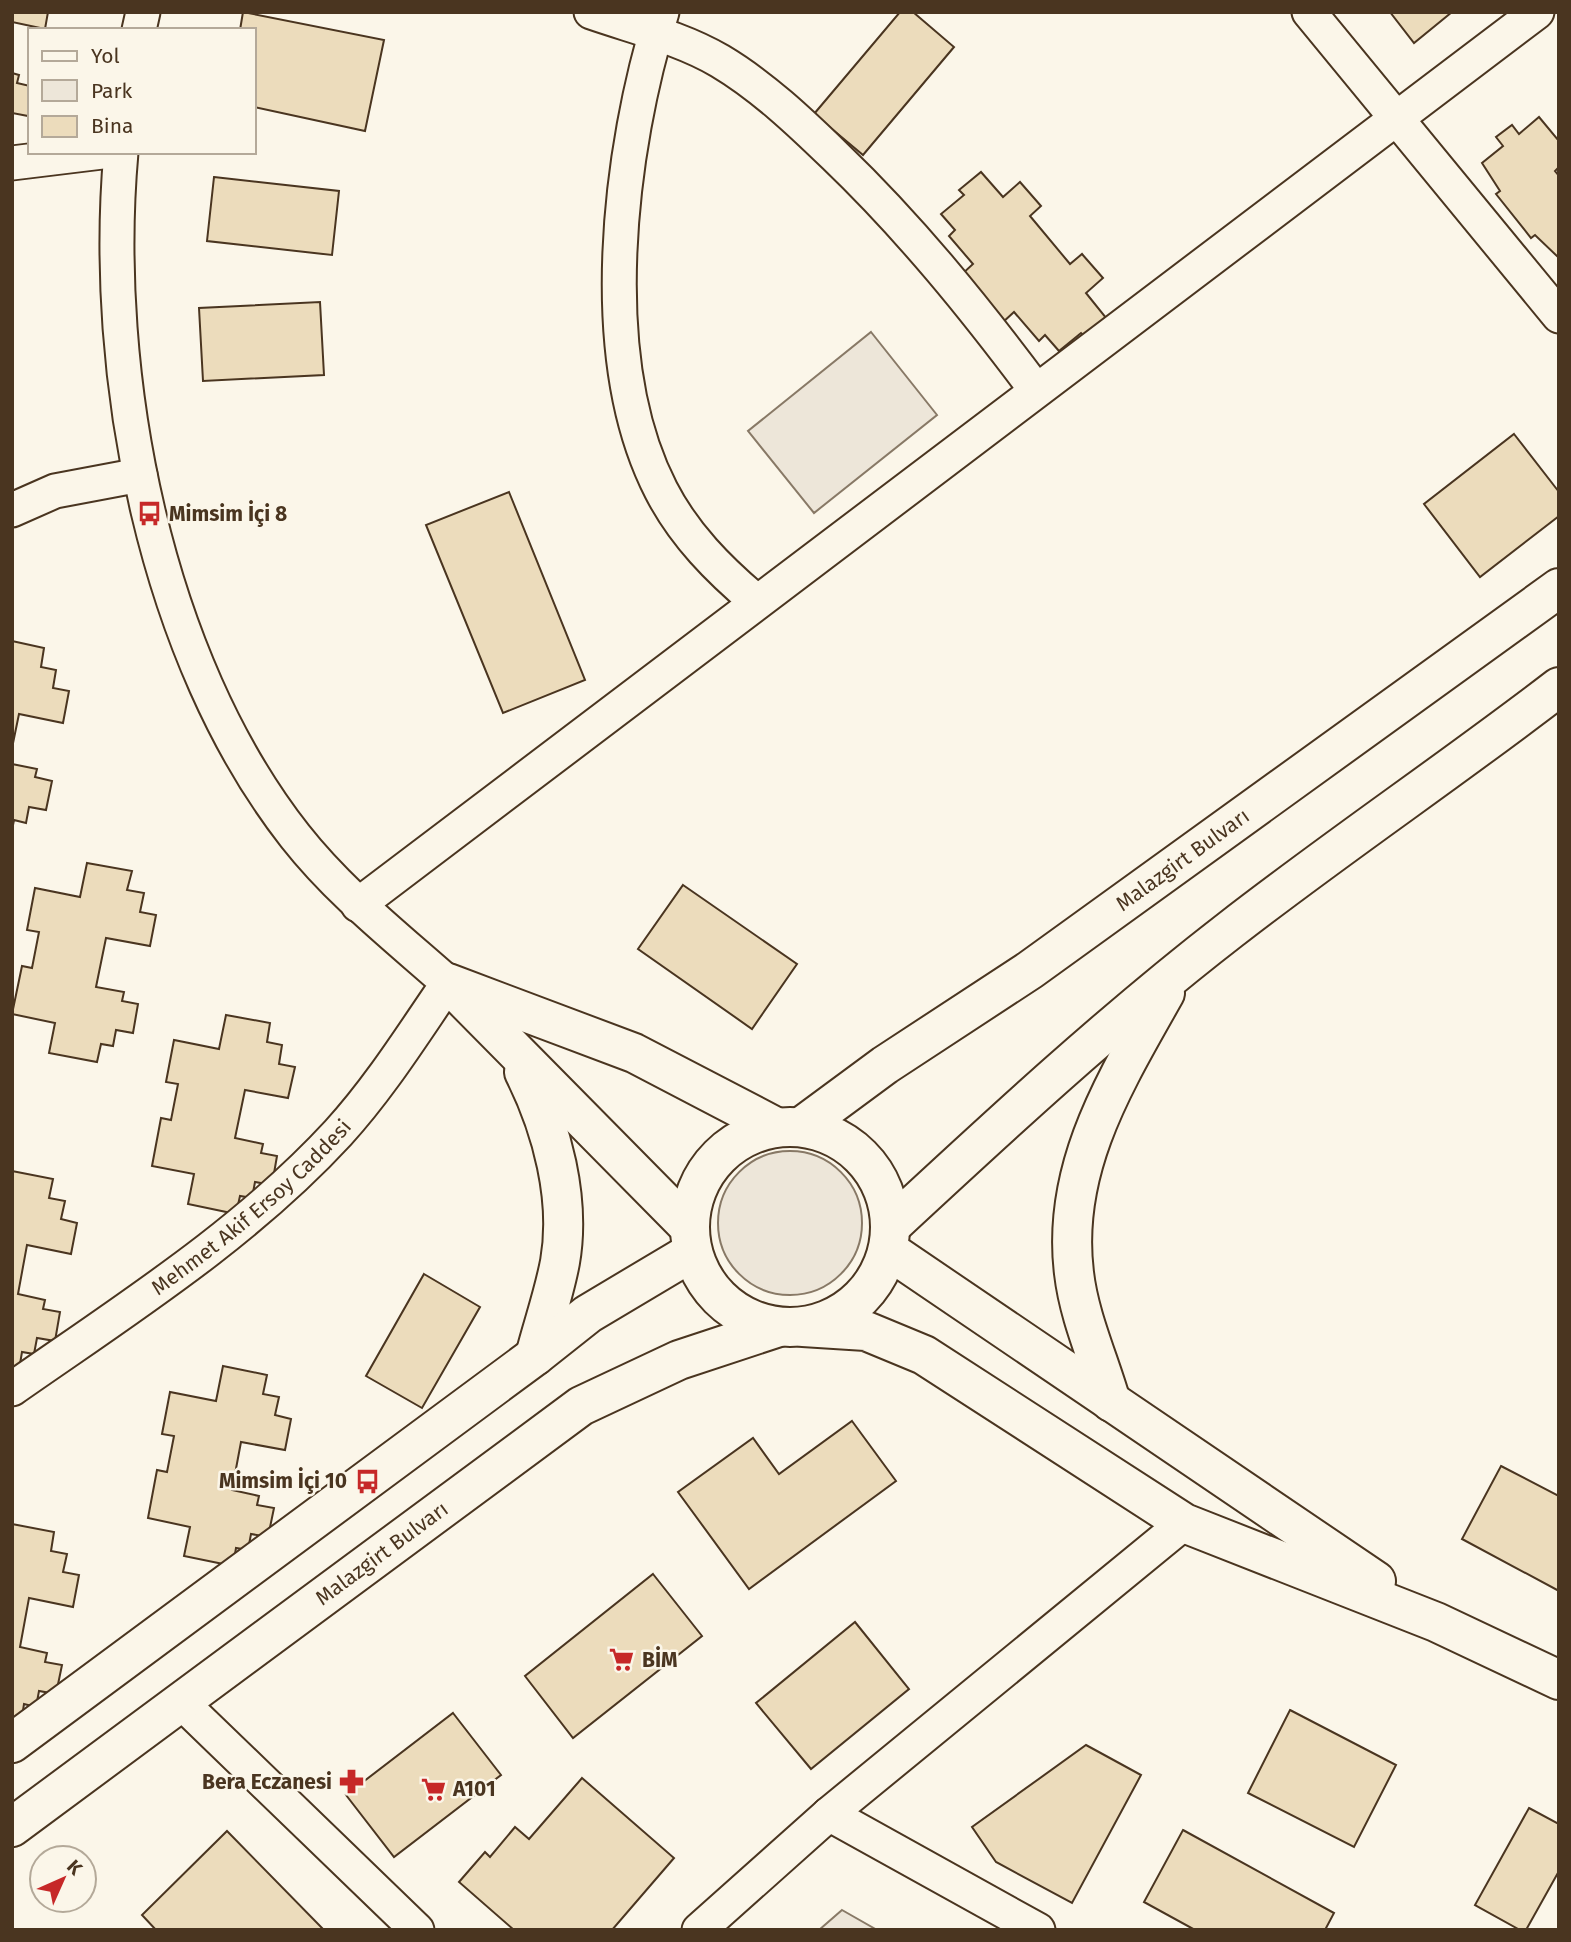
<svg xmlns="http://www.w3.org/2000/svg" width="1571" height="1942" viewBox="0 0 1571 1942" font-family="'Fira Sans',sans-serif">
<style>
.green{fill:#ede6d9;stroke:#887966;stroke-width:2}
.building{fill:#ecdcbc;stroke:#4a3520;stroke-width:2}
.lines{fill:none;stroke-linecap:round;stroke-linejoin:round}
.minor-casing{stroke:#4a3520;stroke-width:37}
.tertiary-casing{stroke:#4a3520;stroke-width:42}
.trunk-casing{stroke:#4a3520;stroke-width:42}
.minor{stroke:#fbf6e9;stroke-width:33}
.tertiary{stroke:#fbf6e9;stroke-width:38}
.trunk{stroke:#fbf6e9;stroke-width:38}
.labels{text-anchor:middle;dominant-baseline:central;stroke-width:5;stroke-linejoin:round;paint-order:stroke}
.poi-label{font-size:21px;font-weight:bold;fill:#4a3520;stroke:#fbf6e9;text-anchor:start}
.street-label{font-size:21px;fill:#4a3520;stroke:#fbf6e9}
</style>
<rect width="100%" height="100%" fill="#fbf6e9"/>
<g class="green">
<polygon points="871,332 937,415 814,513 748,431"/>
<circle cx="790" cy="1223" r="72"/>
<polygon points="842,1910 877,1930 819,1930"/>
</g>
<g class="building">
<polygon points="12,12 48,12 45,29 12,22"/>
<polygon points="243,12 384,40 365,131 254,107 254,30 240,30"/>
<polygon points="900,12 913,12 954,47 863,155 814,114"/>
<polygon points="1390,12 1452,12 1414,43"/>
<polygon points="12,73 19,75 17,83 30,86 28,116 12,113"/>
<polygon points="1539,117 1559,141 1559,167 1555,171 1559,176 1559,258 1535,235 1531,238 1496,194 1500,191 1482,163 1503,146 1496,137 1512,125 1519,134"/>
<polygon points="981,172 1003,197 1020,182 1041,206 1030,216 1070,264 1082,254 1103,278 1086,293 1107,319 1085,337 1081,333 1059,351 1045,335 1039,341 1014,312 1002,323 961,275 973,264 949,236 955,230 941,214 964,195 959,190"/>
<polygon points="214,177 339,191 332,255 207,241"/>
<polygon points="320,302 324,375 203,381 199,308"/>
<polygon points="1514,434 1559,492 1559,516 1480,577 1424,504"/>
<polygon points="509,492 585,680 503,713 426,525"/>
<polygon points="12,641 44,648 41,667 56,670 53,688 69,691 63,723 19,714 12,748"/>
<polygon points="12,764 37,769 35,777 52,781 46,810 29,807 26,823 14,820 12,830"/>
<polygon points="87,863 132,871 127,890 144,893 140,912 156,915 150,946 106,938 96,987 124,992 122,1001 138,1004 133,1033 116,1030 113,1046 101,1044 97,1062 49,1053 55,1023 12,1014 22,966 32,968 39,932 27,930 35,888 80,897"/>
<polygon points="683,885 797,964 752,1029 638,949"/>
<polygon points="226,1015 270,1023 267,1042 282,1045 279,1064 295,1067 288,1098 245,1090 235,1138 263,1144 261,1153 277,1156 272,1185 255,1182 252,1198 240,1196 236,1214 188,1204 194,1174 152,1166 161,1118 171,1120 178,1084 166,1082 174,1040 219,1049"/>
<polygon points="12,1171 53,1179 49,1198 65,1201 61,1219 77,1223 71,1254 27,1245 18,1294 45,1300 43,1309 60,1312 55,1341 37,1338 34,1354 22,1352 19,1370 12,1368"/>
<polygon points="424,1274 480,1307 422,1408 366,1376"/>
<polygon points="223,1366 267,1375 263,1394 279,1397 275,1415 291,1419 285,1450 241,1442 232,1490 259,1496 257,1505 274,1508 268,1537 251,1534 248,1550 236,1548 233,1566 184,1556 190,1527 148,1518 157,1470 167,1472 174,1436 162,1434 170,1392 216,1401"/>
<polygon points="852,1421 896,1481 749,1589 678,1492 753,1438 779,1474"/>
<polygon points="1501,1466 1559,1496 1559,1591 1462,1539"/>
<polygon points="12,1524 54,1532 51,1551 67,1554 63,1572 79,1575 73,1607 29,1598 20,1647 47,1653 45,1662 62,1665 56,1694 39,1691 36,1707 24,1704 21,1723 12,1721"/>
<polygon points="653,1574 702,1636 573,1738 525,1676"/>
<polygon points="855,1622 909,1689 811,1769 756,1703"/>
<polygon points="1290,1710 1396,1765 1354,1847 1248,1793"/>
<polygon points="453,1713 501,1775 394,1857 346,1795"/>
<polygon points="1086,1745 1141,1775 1072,1903 996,1862 972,1827"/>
<polygon points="582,1778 674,1858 612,1930 514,1930 459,1882 485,1852 490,1857 515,1827 529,1839"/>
<polygon points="1529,1808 1559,1824 1559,1871 1526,1930 1520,1930 1475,1905"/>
<polygon points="1183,1830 1334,1913 1325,1930 1195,1930 1144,1902"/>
<polygon points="227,1831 324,1930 156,1930 142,1915"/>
</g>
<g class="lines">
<defs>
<g id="minor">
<path d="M591,12C634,27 681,38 720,61C762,86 800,122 835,156C910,228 974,307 1036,390"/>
<path d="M662,12C619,149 593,358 661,490C684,535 719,570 757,602"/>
<polyline points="1309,12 1559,316"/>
<polyline points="139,30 143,12"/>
<polyline points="12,163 102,152"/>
<polyline points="12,510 55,491 140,475"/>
<polyline points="358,905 1537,12"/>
<path id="s1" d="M12,1389C125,1310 244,1235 338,1133C380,1087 413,1034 448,983C395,936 339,892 295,836C155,658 101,375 121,152"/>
<polyline points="182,1703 417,1930"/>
<polyline points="829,1814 1038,1930"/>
<polyline points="699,1930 829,1814 1184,1523"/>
</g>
<g id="tertiary">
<polyline points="888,1250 1376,1581"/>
<polyline points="803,1327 866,1331 924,1355 1184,1523 1436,1622 1559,1680"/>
</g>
<g id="trunk">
<polyline points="448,983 634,1053 776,1127"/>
<polyline points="454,989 689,1227"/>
<path d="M524,1072C552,1128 571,1199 560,1262C554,1294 543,1325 535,1356"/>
<circle cx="790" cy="1227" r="100"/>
<path id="s2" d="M801,1127L885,1065L1030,970L1559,588"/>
<path d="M891,1226C1001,1124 1111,1022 1230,930C1338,846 1451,770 1559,687"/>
<path d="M1111,1402C1099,1360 1079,1317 1074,1273C1061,1168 1115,1082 1165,993"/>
<polyline points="12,1743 535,1356 588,1314 692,1252"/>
<path id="s3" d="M12,1827L581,1406L679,1360L779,1327"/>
</g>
</defs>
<use href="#minor" class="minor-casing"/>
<use href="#tertiary" class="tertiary-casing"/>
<use href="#trunk" class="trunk-casing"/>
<use href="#minor" class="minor"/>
<use href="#tertiary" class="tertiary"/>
<use href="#trunk" class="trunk"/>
</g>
<defs>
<symbol id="bus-bare" viewBox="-9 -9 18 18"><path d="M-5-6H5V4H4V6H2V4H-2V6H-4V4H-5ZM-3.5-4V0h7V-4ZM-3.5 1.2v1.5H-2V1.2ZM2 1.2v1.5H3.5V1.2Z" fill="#c62828" stroke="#fbf6e9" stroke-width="2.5" paint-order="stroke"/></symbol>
<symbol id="supermarket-bare" viewBox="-9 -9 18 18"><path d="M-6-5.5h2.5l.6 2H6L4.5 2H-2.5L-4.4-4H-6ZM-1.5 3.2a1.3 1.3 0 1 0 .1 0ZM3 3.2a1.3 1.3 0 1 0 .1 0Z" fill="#c62828" stroke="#fbf6e9" stroke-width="2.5" paint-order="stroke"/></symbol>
<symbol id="pharmacy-bare" viewBox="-9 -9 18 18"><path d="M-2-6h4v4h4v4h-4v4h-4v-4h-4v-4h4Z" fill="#c62828" stroke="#fbf6e9" stroke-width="2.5" paint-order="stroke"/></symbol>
</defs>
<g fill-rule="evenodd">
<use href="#bus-bare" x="132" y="496" width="35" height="35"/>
<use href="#bus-bare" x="350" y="1464" width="35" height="35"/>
<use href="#supermarket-bare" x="604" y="1642" width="35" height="35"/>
<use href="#pharmacy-bare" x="334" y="1764" width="35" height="35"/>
<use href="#supermarket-bare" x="416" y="1772" width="35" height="35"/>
</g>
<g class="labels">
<g class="poi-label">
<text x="169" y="514">Mimsim İçi 8</text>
<text x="347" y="1481" text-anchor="end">Mimsim İçi 10</text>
<text x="642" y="1660">BİM</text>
<text x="332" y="1782" text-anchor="end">Bera Eczanesi</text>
<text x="453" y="1789">A101</text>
</g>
<g class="street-label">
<text stroke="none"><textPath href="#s2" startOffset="466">Malazgirt Bulvarı</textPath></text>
<text stroke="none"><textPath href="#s1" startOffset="301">Mehmet Akif Ersoy Caddesi</textPath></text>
<text stroke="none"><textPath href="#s3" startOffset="460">Malazgirt Bulvarı</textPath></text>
</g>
</g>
<rect width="1571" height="1942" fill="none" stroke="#4a3520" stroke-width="28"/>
<rect x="28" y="28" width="228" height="126" fill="#fbf6e9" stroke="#b4a999" stroke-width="2"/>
<rect x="42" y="51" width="35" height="10" fill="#fbf6e9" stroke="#b4a999" stroke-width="2"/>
<text x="91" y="63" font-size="21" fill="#4a3520">Yol</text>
<rect x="42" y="80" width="35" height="21" fill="#ede6d9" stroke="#b4a999" stroke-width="2"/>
<text x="91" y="98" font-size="21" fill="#4a3520">Park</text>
<rect x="42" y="116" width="35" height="21" fill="#ecdcbc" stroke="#b4a999" stroke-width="2"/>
<text x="91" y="133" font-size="21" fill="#4a3520">Bina</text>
<g transform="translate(63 1879) rotate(45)"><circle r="33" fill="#fbf6e9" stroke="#b4a999" stroke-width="2"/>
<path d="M0-5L12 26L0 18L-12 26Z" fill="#c62828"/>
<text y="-10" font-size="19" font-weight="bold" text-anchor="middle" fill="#4a3520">K</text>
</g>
</svg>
